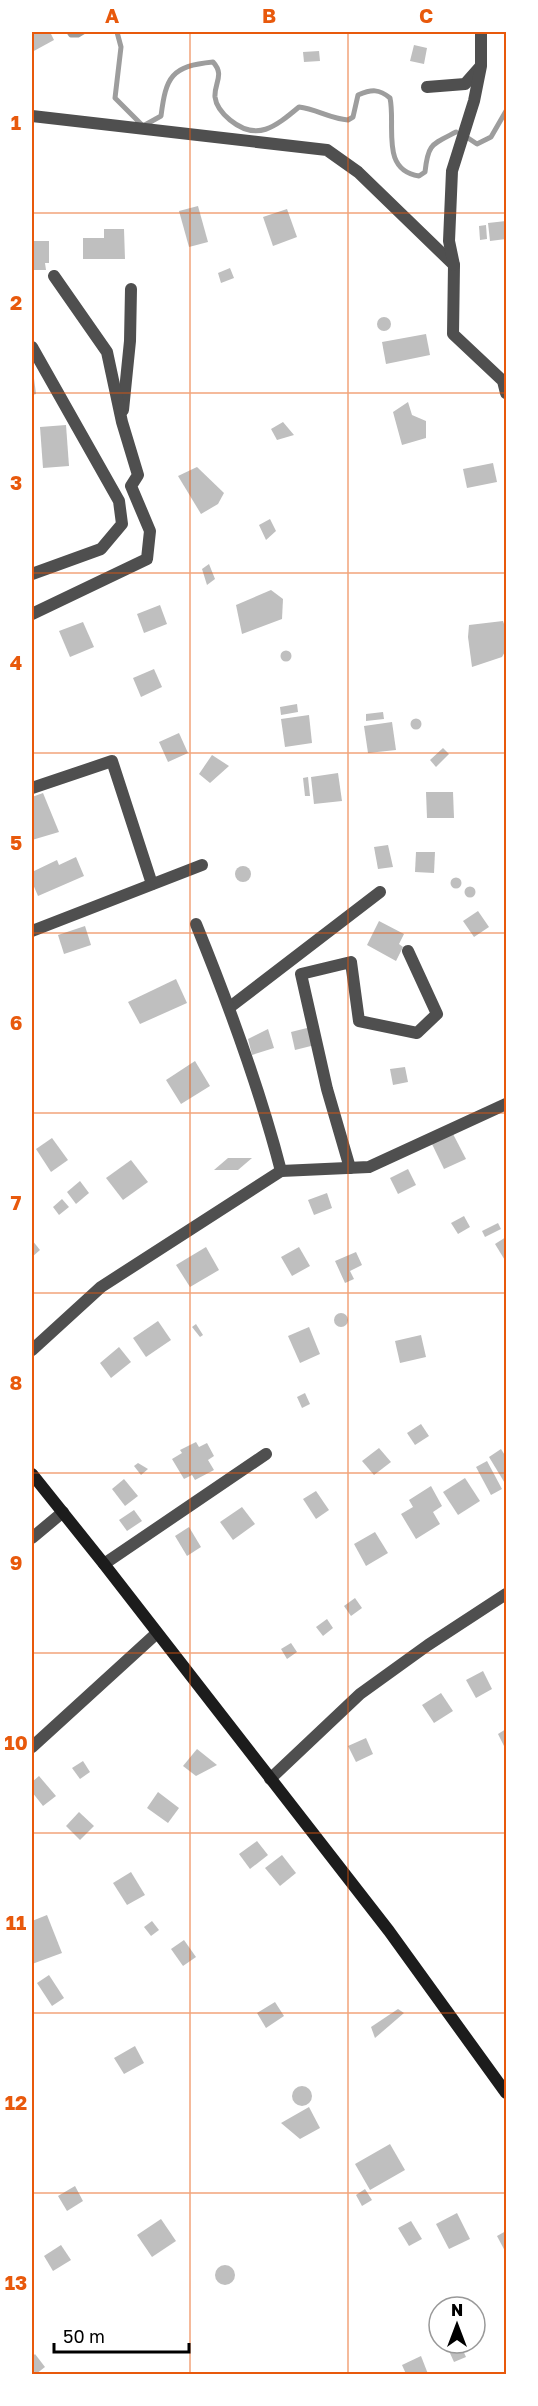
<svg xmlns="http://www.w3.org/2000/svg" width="538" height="2406" viewBox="0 0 538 2406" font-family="'Golos Text',sans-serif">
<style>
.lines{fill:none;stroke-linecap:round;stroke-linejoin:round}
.stream{stroke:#9d9d9d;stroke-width:5}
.building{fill:#bfbfbf}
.street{stroke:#4f4f4f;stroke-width:12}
.secondary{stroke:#1c1c1c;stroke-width:12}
.grid{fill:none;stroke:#e8590c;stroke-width:1.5;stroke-opacity:0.55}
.neatline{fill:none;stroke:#e8590c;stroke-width:2}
.grid-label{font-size:20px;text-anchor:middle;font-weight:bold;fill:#e8590c}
</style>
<rect width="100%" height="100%" fill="#fff"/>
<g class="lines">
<g class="stream">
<polyline points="69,32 71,35 78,35 83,32"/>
<path d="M117,32L121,47L115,98L143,126L161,116C166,77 171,66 213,62C225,75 214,83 215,97C216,106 224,115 230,120C257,142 275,127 299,107C316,109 331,119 348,120L353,117L358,95C372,89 379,89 390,98C396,126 380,170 419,176L425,172C428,144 431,145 456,132"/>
<polyline points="465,136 477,144 491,137 506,111"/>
</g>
</g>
<g class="building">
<polygon points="32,32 50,32 54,40 32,52"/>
<polygon points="414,45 427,48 424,64 410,61"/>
<polygon points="319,51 320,61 304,62 303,52"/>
<polygon points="198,206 208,242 189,247 179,211"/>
<polygon points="287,209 297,237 273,246 263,217"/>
<polygon points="506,221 506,239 490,241 488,223"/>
<polygon points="486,225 487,239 480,240 479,226"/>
<polygon points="104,229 124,229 125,259 83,259 83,238 104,238"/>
<polygon points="32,241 49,241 49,263 45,263 46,270 32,270"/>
<polygon points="230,268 234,278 221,283 218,273"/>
<circle cx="384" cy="324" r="7"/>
<polygon points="426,334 430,355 386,364 382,342"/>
<polygon points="32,363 36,394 32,395"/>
<polygon points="408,402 412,415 426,421 426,438 402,445 393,412"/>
<polygon points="283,422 294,435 277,440 271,429"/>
<polygon points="66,425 69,466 43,468 40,427"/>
<polygon points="493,463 497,482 467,488 463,469"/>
<polygon points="197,467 224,493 218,504 201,514 178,476"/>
<polygon points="270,519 276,531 266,540 259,525"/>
<polygon points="209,564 215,579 207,585 202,569"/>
<polygon points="271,590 283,599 282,619 242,634 236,605"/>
<polygon points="160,605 167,624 144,633 137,614"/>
<polygon points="503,621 506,630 506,650 502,657 472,667 468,637 469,625"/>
<polygon points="83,622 94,647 70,657 59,631"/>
<circle cx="286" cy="656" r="5.5"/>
<polygon points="154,669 162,687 141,697 133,678"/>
<polygon points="297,704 298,712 281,715 280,707"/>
<polygon points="383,712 384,719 366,721 366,714"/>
<polygon points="309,715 312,743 285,747 281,719"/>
<circle cx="416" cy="724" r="5.5"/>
<polygon points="392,722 396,750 368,753 364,726"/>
<polygon points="179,733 188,753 168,762 159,742"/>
<polygon points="443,748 449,754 436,767 430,760"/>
<polygon points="212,755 229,766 210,783 199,774"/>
<polygon points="338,773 342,801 314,804 311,777"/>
<polygon points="308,777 310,796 305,796 303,778"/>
<polygon points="426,792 453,792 454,818 427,818"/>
<polygon points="43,793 59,832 32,840 32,797"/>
<polygon points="388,845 393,867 378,869 374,847"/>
<polygon points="416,852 435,852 434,873 415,872"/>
<polygon points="76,857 84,876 38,896 32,882 32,872 57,860 59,865"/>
<circle cx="243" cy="874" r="8"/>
<circle cx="456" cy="883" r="5.5"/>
<circle cx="470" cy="892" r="5.5"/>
<polygon points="478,911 489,927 474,937 463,921"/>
<polygon points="379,921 404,934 399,944 403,947 396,961 367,945"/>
<polygon points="85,926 91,945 64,954 58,935"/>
<polygon points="176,979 187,1003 140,1024 128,1002"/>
<polygon points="311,1027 315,1045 295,1050 291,1032"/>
<polygon points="268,1029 274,1048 252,1055 248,1039"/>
<polygon points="195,1061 210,1086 181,1104 166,1080"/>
<polygon points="405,1067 408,1082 393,1085 390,1069"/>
<polygon points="452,1132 466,1159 444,1169 431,1142"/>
<polygon points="52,1138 68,1160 51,1172 36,1149"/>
<polygon points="228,1158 252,1158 238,1170 214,1170"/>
<polygon points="131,1160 148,1182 123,1200 106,1178"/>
<polygon points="408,1169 416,1185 398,1194 390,1178"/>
<polygon points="80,1181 89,1193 76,1204 67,1192"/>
<polygon points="327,1193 332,1208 314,1215 308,1200"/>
<polygon points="62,1199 69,1207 59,1215 53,1207"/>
<polygon points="464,1216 470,1227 458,1234 451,1223"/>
<polygon points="498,1223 501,1229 485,1237 482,1231"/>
<polygon points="506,1237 506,1262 495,1244"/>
<polygon points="32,1240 40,1250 32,1257"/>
<polygon points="206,1247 219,1270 190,1287 176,1265"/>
<polygon points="299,1247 310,1266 292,1276 281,1257"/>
<polygon points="356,1252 362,1265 350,1271 354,1279 345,1283 335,1261"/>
<circle cx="341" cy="1320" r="7"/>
<polygon points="158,1321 171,1340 146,1357 133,1338"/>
<polygon points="196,1324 203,1335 200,1337 192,1327"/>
<polygon points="309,1327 320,1354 300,1363 288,1336"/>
<polygon points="421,1335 426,1357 400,1363 395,1341"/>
<polygon points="119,1347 131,1362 111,1378 100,1363"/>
<polygon points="305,1393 310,1404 302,1408 297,1397"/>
<polygon points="421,1424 429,1436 415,1445 407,1433"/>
<polygon points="196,1442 199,1447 207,1443 214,1456 208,1460 214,1470 195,1480 192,1475 184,1479 172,1459 182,1453 180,1450"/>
<polygon points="379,1448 391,1462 374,1475 362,1461"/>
<polygon points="501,1449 506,1457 506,1485 489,1457"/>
<polygon points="487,1461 502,1489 491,1495 476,1467"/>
<polygon points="138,1463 148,1469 141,1475 134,1466"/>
<polygon points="465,1478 480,1501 458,1515 443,1492"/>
<polygon points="124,1479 138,1496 125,1506 112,1489"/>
<polygon points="431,1486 442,1506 433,1512 440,1524 416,1539 401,1514 413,1507 409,1500"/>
<polygon points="316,1491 329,1510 316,1519 303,1499"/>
<polygon points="242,1507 255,1524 233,1540 220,1522"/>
<polygon points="134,1510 142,1521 127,1531 119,1520"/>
<polygon points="189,1527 201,1547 187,1556 175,1536"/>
<polygon points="375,1532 388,1553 366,1566 354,1544"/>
<polygon points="355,1598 362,1608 351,1616 344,1606"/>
<polygon points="327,1619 333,1628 323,1636 316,1627"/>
<polygon points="291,1643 297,1652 287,1659 281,1649"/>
<polygon points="483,1671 492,1689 476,1698 466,1680"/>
<polygon points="441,1693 453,1711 434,1723 422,1705"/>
<polygon points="506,1729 506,1750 498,1734"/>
<polygon points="366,1738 373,1754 356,1762 348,1746"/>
<polygon points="197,1749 217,1765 196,1776 183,1766"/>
<polygon points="83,1761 90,1772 80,1779 72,1768"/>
<polygon points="39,1776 56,1796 43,1806 32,1792 32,1782"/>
<polygon points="158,1792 179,1808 168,1823 147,1808"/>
<polygon points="79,1812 94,1826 80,1840 66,1826"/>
<polygon points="257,1841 268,1855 250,1869 239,1854"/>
<polygon points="282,1855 296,1873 280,1886 265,1868"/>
<polygon points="131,1872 145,1895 127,1905 113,1883"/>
<polygon points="47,1915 62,1953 32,1964 32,1921"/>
<polygon points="152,1921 159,1930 151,1936 144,1927"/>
<polygon points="184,1940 196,1957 183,1966 171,1949"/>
<polygon points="49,1975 64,1998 52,2006 37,1983"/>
<polygon points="275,2002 284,2016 266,2028 257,2013"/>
<polygon points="398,2009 404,2013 375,2038 371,2027"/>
<polygon points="135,2046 144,2063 124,2074 114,2058"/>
<circle cx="302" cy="2096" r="10"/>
<polygon points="309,2107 320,2128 300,2139 281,2123"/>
<polygon points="390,2144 405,2170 370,2190 355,2164"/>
<polygon points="75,2186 83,2201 67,2211 58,2196"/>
<polygon points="365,2189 372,2200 362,2206 356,2195"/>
<polygon points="457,2213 470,2239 449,2249 436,2224"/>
<polygon points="161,2219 176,2241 152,2257 137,2235"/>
<polygon points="411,2221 422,2239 409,2246 398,2228"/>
<polygon points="506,2231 506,2253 497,2236"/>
<polygon points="61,2245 71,2260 53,2271 44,2256"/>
<circle cx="225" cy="2275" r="10"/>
<polygon points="461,2346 466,2357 454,2362 449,2351"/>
<polygon points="35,2354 45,2367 36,2374 32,2369 32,2357"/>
<polygon points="421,2356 428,2374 406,2374 402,2365"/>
</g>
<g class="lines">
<g class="street">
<polyline points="427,87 465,84 480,67"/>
<polyline points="32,116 327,150 358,172 454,265 453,334 503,381 506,393"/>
<polyline points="454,265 449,241 452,171 474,101 481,66 481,32"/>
<polyline points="32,347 119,501 122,524 101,549 32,574"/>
<polyline points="123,410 130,341 131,289"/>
<polyline points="32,614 147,559 150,531 131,486 138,475 122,422 107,352 54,276"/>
<polyline points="32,788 112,761 152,884"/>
<polyline points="32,931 202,865"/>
<polyline points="230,1007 380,892"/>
<polyline points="350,1168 327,1089 301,974 351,962 359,1021 417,1033 437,1014 408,951"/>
<polyline points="281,1171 369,1167 506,1104"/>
<path d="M32,1350L101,1287L281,1171C259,1086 229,1005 196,924"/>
<polyline points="32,1538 63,1512"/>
<polyline points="104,1564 266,1454"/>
<polyline points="32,1747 157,1633"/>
<polyline points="270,1779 360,1694 428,1645 506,1594"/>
</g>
<polyline class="secondary" points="32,1474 104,1564 389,1931 506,2093"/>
</g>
<path class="grid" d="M190,32V2374M348,32V2374M32,213H506M32,393H506M32,573H506M32,753H506M32,933H506M32,1113H506M32,1293H506M32,1473H506M32,1653H506M32,1833H506M32,2013H506M32,2193H506"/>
<rect width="538" height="2406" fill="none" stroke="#ffffff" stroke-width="66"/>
<g transform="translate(457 2325)"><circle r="28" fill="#ffffff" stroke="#999999" stroke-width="1.5"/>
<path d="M0-4.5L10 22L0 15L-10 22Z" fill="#000000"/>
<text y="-9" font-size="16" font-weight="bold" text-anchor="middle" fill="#000000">N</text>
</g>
<path d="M54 2343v9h135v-9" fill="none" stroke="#000000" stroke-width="3"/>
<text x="63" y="2343" font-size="18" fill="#000000" stroke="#ffffff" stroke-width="4.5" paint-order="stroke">50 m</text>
<rect x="33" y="33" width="472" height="2340" class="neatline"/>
<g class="grid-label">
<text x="112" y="23">A</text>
<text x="269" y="23">B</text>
<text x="426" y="23">C</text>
<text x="16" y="130">1</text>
<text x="16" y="310">2</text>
<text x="16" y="490">3</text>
<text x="16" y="670">4</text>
<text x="16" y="850">5</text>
<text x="16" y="1030">6</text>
<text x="16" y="1210">7</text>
<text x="16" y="1390">8</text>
<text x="16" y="1570">9</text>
<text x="16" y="1750">10</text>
<text x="16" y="1930">11</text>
<text x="16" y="2110">12</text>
<text x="16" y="2290">13</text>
</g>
</svg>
